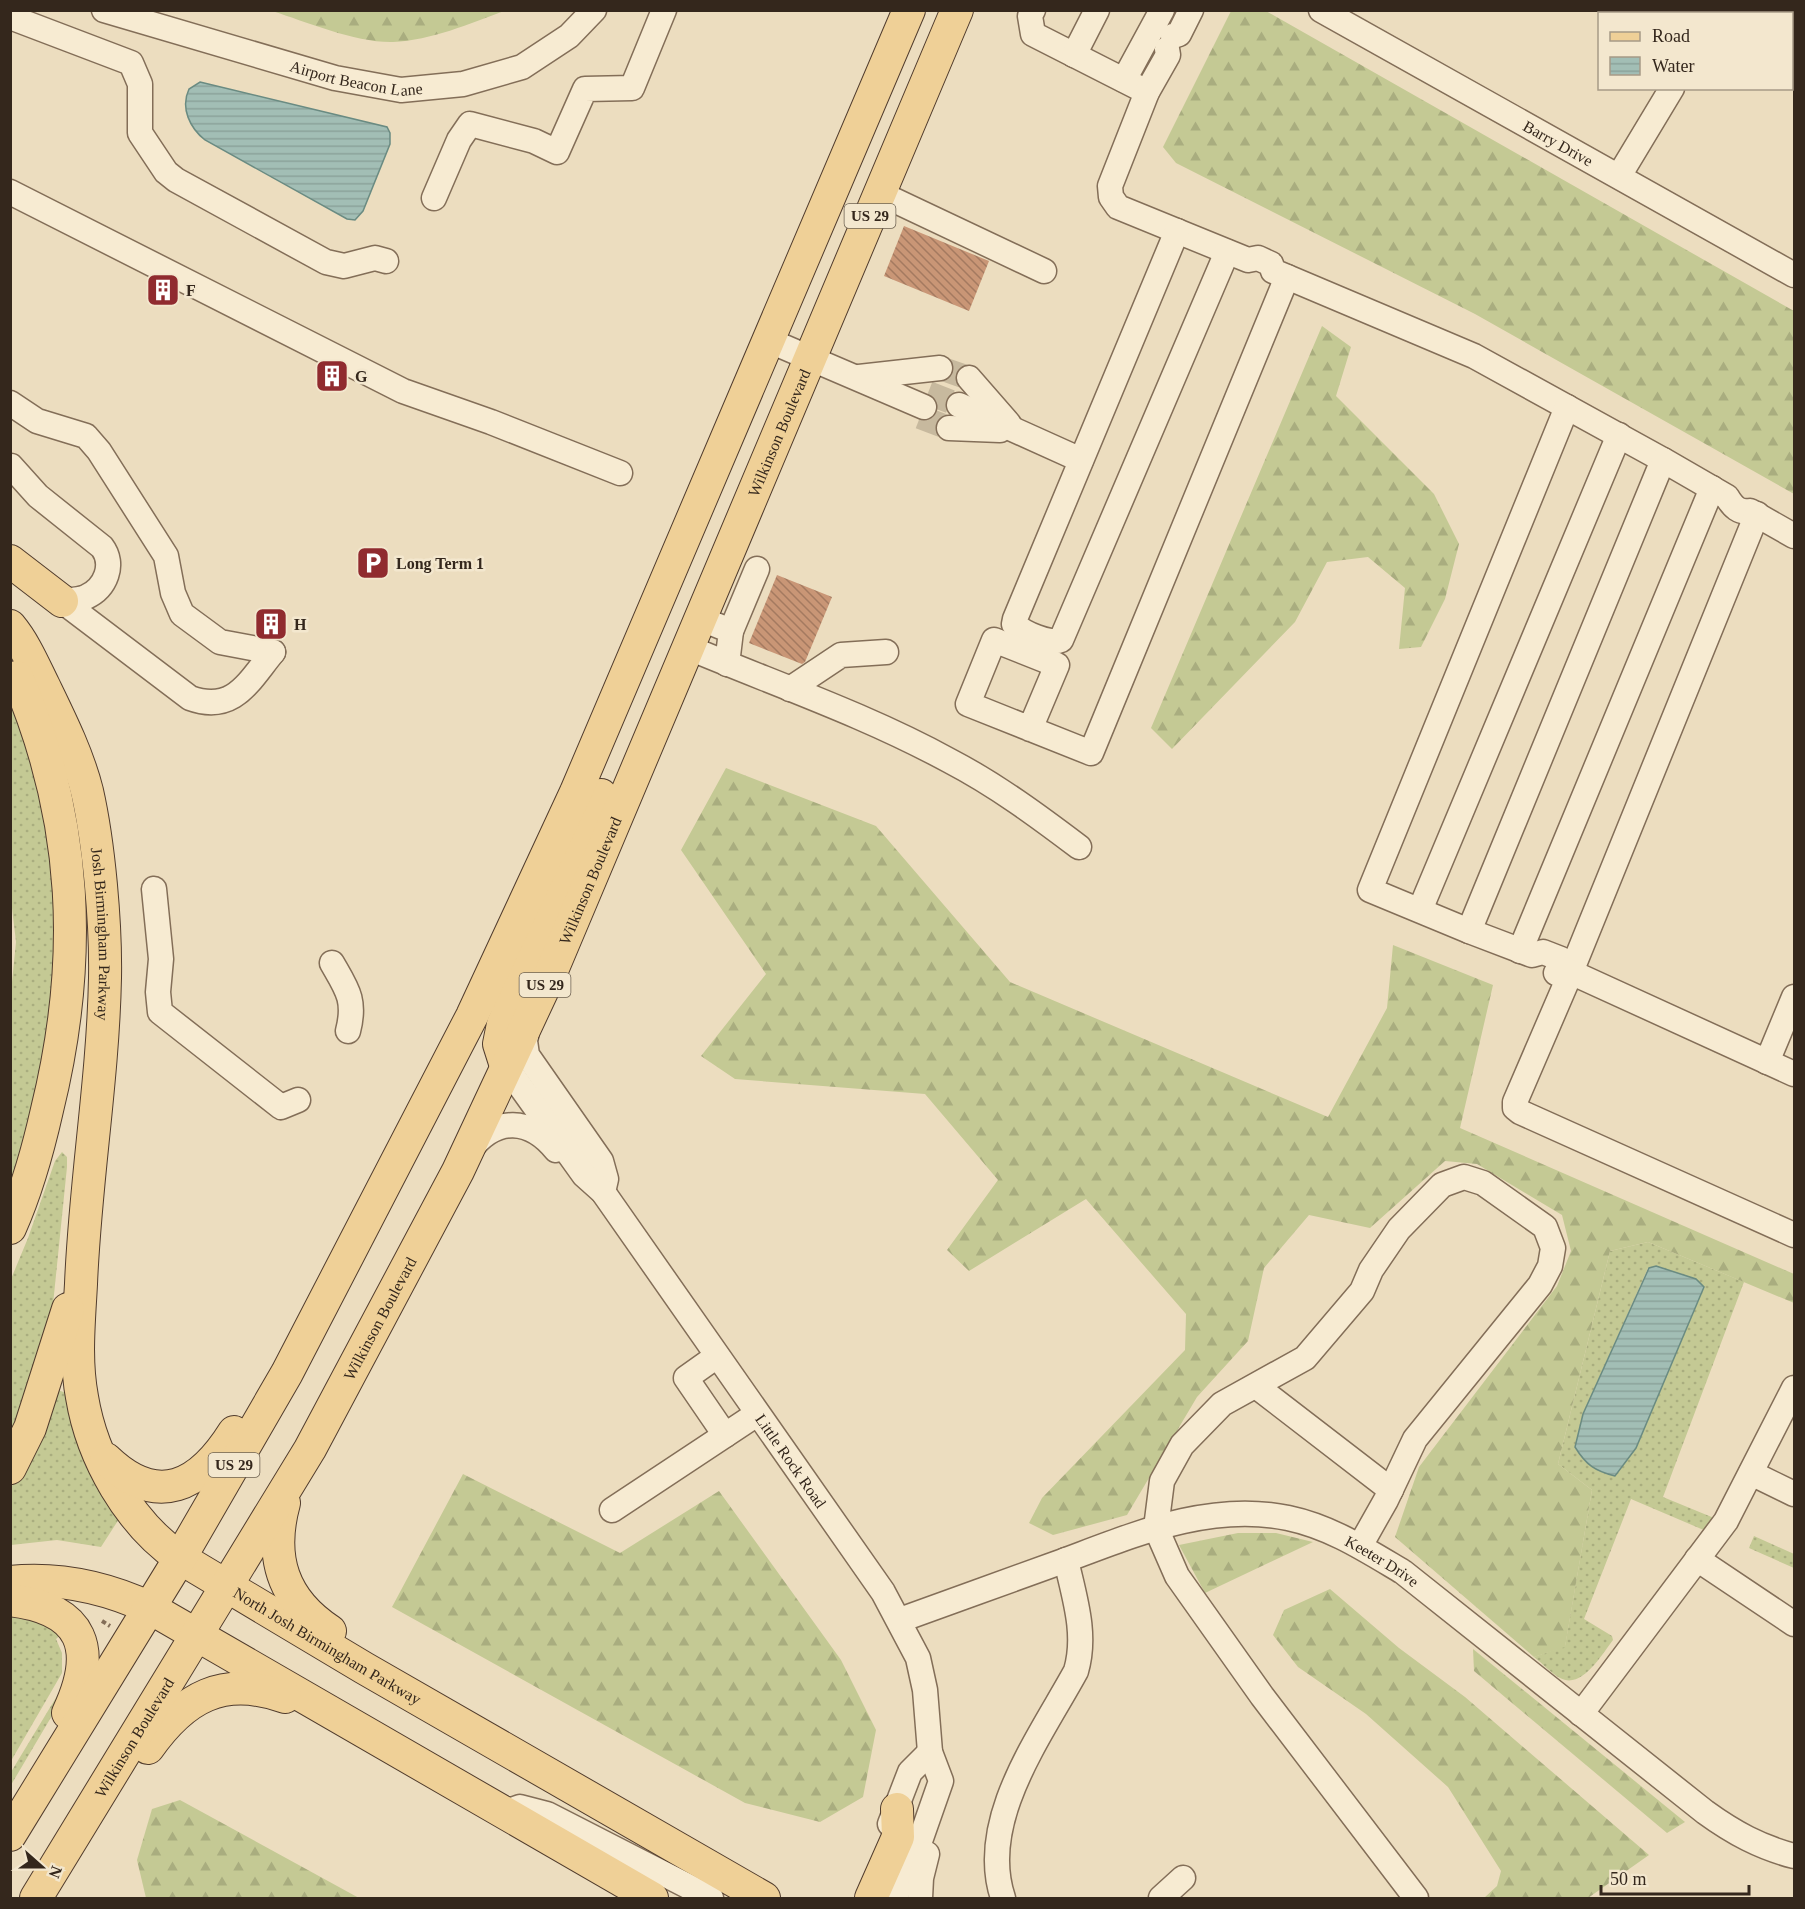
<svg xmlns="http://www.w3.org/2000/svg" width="1805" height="1909" viewBox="0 0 1805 1909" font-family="'Times New Roman',serif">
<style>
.grass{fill:url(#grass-dots);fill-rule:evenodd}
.forest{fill:url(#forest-firs)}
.water{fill:url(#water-rules);stroke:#6a8b82;stroke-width:1.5}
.building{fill:url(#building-back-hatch)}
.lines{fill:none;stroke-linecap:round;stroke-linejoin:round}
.minor-tunnel{stroke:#c7b99e;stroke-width:24;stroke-dasharray:24 12;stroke-linecap:butt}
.minor-casing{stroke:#836e58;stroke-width:27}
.major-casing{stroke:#513c2d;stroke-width:34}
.path{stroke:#836e58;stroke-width:4;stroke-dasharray:4.5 3;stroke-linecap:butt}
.minor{stroke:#f7ebd2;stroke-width:24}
.major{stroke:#efd097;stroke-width:32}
.labels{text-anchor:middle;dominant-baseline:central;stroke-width:5;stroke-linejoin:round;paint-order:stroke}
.shield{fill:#f3e7ce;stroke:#6d6151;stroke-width:1.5}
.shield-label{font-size:15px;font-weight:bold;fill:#34271c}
.street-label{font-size:16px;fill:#34271c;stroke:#f3e7ce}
.poi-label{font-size:16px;font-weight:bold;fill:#34271c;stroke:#f3e7ce;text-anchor:start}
</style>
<defs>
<pattern id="grass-dots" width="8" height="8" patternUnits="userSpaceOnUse" patternTransform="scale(1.5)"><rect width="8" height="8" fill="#c4c994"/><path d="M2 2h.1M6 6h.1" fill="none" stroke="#a9ad7f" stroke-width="1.8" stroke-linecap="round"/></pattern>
<pattern id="forest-firs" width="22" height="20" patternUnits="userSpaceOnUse" patternTransform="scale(1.5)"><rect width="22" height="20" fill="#c4c994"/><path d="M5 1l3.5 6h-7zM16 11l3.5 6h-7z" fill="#a9ad7f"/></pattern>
<pattern id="water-rules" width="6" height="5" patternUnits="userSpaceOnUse" patternTransform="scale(1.5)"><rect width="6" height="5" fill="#a2beb5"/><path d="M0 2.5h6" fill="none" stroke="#8ca39b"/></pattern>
<pattern id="building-back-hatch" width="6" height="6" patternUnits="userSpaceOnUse" patternTransform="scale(1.5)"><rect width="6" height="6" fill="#c99676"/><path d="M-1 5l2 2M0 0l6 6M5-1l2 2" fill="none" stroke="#a47a60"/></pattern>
</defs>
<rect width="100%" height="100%" fill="#ecddbf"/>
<g class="grass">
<polygon points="10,692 20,715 54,848 57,963 44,1068 11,1190 10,1002 16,942 10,891"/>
<polygon points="62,1152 67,1157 67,1167 51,1324 11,1450 11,1279 28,1238 55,1161"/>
<path d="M1648,1242L1744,1282L1663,1497L1714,1518L1706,1531L1631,1499L1584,1619L1612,1636L1613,1640C1602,1654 1582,1690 1560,1678C1551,1673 1542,1663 1534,1657L1565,1646L1592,1490L1558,1464L1610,1251ZM1656,1266L1583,1414L1648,1268Z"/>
<path d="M58,1390L66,1393C78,1448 89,1472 119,1519L101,1547L57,1540L11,1545V1488Z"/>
<polygon points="1754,1536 1794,1554 1794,1568 1749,1548"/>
<polygon points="11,1612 64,1632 56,1639 62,1653 62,1673 11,1761"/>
<polygon points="71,1644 66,1692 11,1785 11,1772 63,1686"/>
</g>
<g class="forest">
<path d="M272,11H504C469,24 432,40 393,42C356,43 307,22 272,11Z"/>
<polygon points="1231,11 1266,11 1794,311 1794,494 1475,314 1176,163 1163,147"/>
<polygon points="1322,326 1351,347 1336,396 1434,494 1459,544 1445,599 1421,647 1399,649 1405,588 1368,557 1327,562 1295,622 1172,749 1151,728"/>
<polygon points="726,768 876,826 1010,982 1328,1117 1387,1008 1393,945 1493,985 1460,1128 1794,1274 1794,1303 1648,1242 1610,1251 1558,1464 1592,1490 1565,1647 1534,1657 1395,1537 1419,1467 1557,1286 1571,1251 1562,1215 1477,1164 1445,1161 1370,1228 1309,1215 1264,1268 1248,1341 1197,1397 1127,1515 1053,1535 1029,1523 1042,1498 1185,1350 1186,1314 1086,1199 969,1271 947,1250 998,1180 925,1094 735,1079 701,1056 766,974 681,850"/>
<polygon points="463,1474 620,1553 719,1491 841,1660 876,1730 863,1797 820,1822 745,1803 392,1607"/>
<polygon points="1238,1533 1276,1533 1313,1542 1205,1593 1179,1545"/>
<polygon points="1330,1589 1399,1648 1465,1697 1649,1855 1588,1898 1484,1898 1497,1886 1501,1871 1448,1787 1366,1714 1298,1667 1273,1635 1284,1610"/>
<polygon points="1473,1649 1685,1822 1667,1833 1474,1671"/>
<polygon points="180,1800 359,1898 146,1898 137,1860 152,1809"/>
</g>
<g class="water">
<path d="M200,82L387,127L390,133V144L363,211L355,220L347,219L205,140C190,128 180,108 189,89Z"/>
<path d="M1656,1266L1696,1279L1704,1287L1636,1448L1615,1476C1595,1471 1586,1465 1575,1447L1583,1414L1649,1268Z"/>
</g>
<g class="building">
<polygon points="904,226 989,261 969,311 884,276"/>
<polygon points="777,575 832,597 805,662 802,664 749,643"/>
</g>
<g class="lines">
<g class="minor-tunnel">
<polyline points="940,368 969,378"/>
<polyline points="928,393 959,405"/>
<polyline points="920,417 949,428"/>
</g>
<defs>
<g id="minor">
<path id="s1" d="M104,10L335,78L401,90L463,84L522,67L569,36L594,10"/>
<polyline points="1033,10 1030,16 1033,34 1147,92"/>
<path id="s2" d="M1321,10L1794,275"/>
<polyline points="1722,14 1726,10"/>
<polyline points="10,17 131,63 140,84 140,133 166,172 176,180 326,262 344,266 375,258 386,261"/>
<polyline points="1173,36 1179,34 1191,10"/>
<polyline points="1167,49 1168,55 1147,92 1110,186 1111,197 1118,207 1248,260 1258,258 1271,264 1273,271 1474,356 1663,460 1469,931 1532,955 1543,952 1561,959 1564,969"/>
<polyline points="1074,55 1097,10"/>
<polyline points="1124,80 1162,10"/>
<polyline points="1619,176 1672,88"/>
<polyline points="10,192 403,391 491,422 620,473"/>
<polyline points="879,193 1044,271"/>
<polyline points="434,198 459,140 470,124 534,141 557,152 585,89 632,88 664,10"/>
<path d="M1177,231L1015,619L1014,624C1023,633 1050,645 1061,640L1227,252"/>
<polyline points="770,341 924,407"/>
<polyline points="859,377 940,368"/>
<polyline points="969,378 1009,424"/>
<polyline points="10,403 37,421 86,436 99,451 166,556 173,593 182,614 220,642 273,652"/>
<polyline points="959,405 1081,460"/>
<polyline points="949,428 1000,430"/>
<path d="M1663,460L1727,497C1733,507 1739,513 1750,511L1794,536"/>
<path d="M11,466L38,496L102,547C115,564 106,588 86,597C79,600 69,600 62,601"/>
<polyline points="1757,514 1571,972 1515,1102 1515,1108 1520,1112 1794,1235"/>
<path d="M62,601L190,698C234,714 249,681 273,652"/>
<polyline points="699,618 731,631 727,664"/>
<polyline points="731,631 757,569"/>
<path d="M687,647C775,684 866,715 950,761C996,785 1038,816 1079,847"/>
<polyline points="790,689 841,655 886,652"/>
<polyline points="1030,729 1057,665 994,640 968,704 1091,753 1287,277"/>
<polyline points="154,889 161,959 158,992 160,1012 281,1107 298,1100"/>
<polyline points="1420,910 1619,435"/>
<polyline points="1469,931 1370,890 1567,407"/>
<polyline points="1520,951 1712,488"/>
<path d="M332,963C347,989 356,1000 348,1031"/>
<polyline points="1556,973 1564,969 1794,1074"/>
<polyline points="528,1027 525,1041 527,1055 601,1161 606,1179 603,1192"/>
<polyline points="1767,1062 1794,997"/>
<path id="s3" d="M508,1069L584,1175L603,1192L883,1592L918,1658L925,1690L930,1752L941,1781L913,1861L894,1898"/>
<path d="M470,1150C496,1116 530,1118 556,1150"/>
<polyline points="717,1356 686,1378 725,1435"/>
<polyline points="1256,1386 1391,1490"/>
<polyline points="1751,1473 1794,1494"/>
<polyline points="612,1510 757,1414"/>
<polyline points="1360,1546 1386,1500 1415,1439 1540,1285 1550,1266 1553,1248 1545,1227 1483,1183 1464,1177 1442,1185 1399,1229 1371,1270 1362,1291 1305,1358 1222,1404 1182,1445 1162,1481 1156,1528 1177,1576 1262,1696 1416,1898"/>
<polyline points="1697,1559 1794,1624"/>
<path id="s4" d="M900,1620C952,1601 1003,1583 1055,1564C1129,1537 1207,1501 1288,1518C1331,1527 1366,1550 1403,1572L1705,1812C1734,1833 1760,1847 1794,1856"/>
<polyline points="1581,1714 1726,1521 1794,1388"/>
<polyline points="503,1813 520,1807 547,1814 711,1898"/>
<polyline points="890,1824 910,1772 930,1752"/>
<polyline points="920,1898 921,1878 927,1854"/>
<path d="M1003,1898C977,1821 1040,1737 1076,1671C1087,1634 1074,1596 1066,1560"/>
<polyline points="1161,1898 1183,1878"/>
</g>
<g id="major">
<polyline points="10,561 62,601"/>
<path id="s5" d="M10,626C25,644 34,666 44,686C60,719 78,755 87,791C99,844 106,924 105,978C103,1080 85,1182 81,1284C79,1322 75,1360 82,1397C92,1458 129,1523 180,1558L364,1668L764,1898"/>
<polyline points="506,1066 499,1044 503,1024 601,795"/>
<path d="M10,1228C27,1190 38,1150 47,1110C84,960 78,820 17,677"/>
<path d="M106,1459C158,1509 200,1486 234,1432"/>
<polyline points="10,1468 30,1428 68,1309"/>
<path d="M284,1503C269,1558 283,1600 330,1631"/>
<path d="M10,1582C60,1577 105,1587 150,1608L652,1898"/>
<path d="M10,1600C84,1609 98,1649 68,1713"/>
<path d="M148,1748C184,1697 223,1675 285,1697"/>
<polyline points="10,1835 180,1558 287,1373 472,1016 576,792 909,10"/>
<path id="s6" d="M36,1898L310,1449L458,1171L553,968L957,10"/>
<polyline points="871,1898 898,1837 897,1809"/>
</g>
</defs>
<use href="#minor" class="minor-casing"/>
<use href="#major" class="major-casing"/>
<polyline class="path" points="102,1621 110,1626"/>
<use href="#minor" class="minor"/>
<use href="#major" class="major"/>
</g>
<defs>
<symbol id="building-square" viewBox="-11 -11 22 22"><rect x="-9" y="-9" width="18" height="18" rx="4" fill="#902b2f" stroke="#f3e7ce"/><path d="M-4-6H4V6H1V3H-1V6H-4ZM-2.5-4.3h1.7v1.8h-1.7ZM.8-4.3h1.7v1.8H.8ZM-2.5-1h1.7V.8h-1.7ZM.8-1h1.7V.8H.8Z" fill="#fff"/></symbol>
<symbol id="parking-square" viewBox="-11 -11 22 22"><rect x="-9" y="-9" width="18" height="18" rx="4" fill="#902b2f" stroke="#f3e7ce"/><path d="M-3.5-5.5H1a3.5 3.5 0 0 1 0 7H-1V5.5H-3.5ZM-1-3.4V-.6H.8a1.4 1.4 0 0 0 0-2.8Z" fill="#fff"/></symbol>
</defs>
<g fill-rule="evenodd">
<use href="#building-square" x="144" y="271" width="38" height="38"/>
<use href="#building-square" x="313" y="357" width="38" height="38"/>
<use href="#parking-square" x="354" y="544" width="38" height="38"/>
<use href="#building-square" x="252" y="605" width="38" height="38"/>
</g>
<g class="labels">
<g class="shield">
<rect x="844.5" y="204" width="51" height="24" rx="4.5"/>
<rect x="519.5" y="973" width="51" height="24" rx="4.5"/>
<rect x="208.5" y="1453" width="51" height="24" rx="4.5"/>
</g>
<g class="shield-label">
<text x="870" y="216">US 29</text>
<text x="545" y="985">US 29</text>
<text x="234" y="1465">US 29</text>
</g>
<g class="street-label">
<text stroke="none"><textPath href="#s1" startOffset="262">Airport Beacon Lane</textPath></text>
<text stroke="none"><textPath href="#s2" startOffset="272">Barry Drive</textPath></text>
<text stroke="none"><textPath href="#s6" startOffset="1646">Wilkinson Boulevard</textPath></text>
<text stroke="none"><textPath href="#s6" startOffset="1160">Wilkinson Boulevard</textPath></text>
<text stroke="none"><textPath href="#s5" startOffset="327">Josh Birmingham Parkway</textPath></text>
<text stroke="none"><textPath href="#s6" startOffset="674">Wilkinson Boulevard</textPath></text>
<text stroke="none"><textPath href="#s3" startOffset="484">Little Rock Road</textPath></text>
<text stroke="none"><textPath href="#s4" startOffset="510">Keeter Drive</textPath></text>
<text stroke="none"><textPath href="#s5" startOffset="1156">North Josh Birmingham Parkway</textPath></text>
<text stroke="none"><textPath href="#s6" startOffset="188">Wilkinson Boulevard</textPath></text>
</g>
<g class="poi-label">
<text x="186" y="290">F</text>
<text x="355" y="376">G</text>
<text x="396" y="563">Long Term 1</text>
<text x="294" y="624">H</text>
</g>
</g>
<rect width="1805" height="1909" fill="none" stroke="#34271c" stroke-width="24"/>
<rect x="1598" y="12" width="195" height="78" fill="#f3e7ce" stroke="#a79a87" stroke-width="1.5"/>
<rect x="1610" y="32" width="30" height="9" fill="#efd097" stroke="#a79a87" stroke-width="1.5"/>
<text x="1652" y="42" font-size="18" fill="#34271c">Road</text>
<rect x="1610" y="57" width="30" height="18" fill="url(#water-rules)" stroke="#a79a87" stroke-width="1.5"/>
<text x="1652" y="72" font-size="18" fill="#34271c">Water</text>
<g transform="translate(42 1867) rotate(111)" stroke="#f3e7ce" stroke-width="4.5" paint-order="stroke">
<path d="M0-4.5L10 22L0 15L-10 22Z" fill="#34271c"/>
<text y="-9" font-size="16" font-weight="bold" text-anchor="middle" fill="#34271c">N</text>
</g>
<path d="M1601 1885v9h148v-9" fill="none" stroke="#34271c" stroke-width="3"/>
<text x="1610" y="1885" font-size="18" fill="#34271c" stroke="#f3e7ce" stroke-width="4.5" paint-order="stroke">50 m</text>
</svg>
